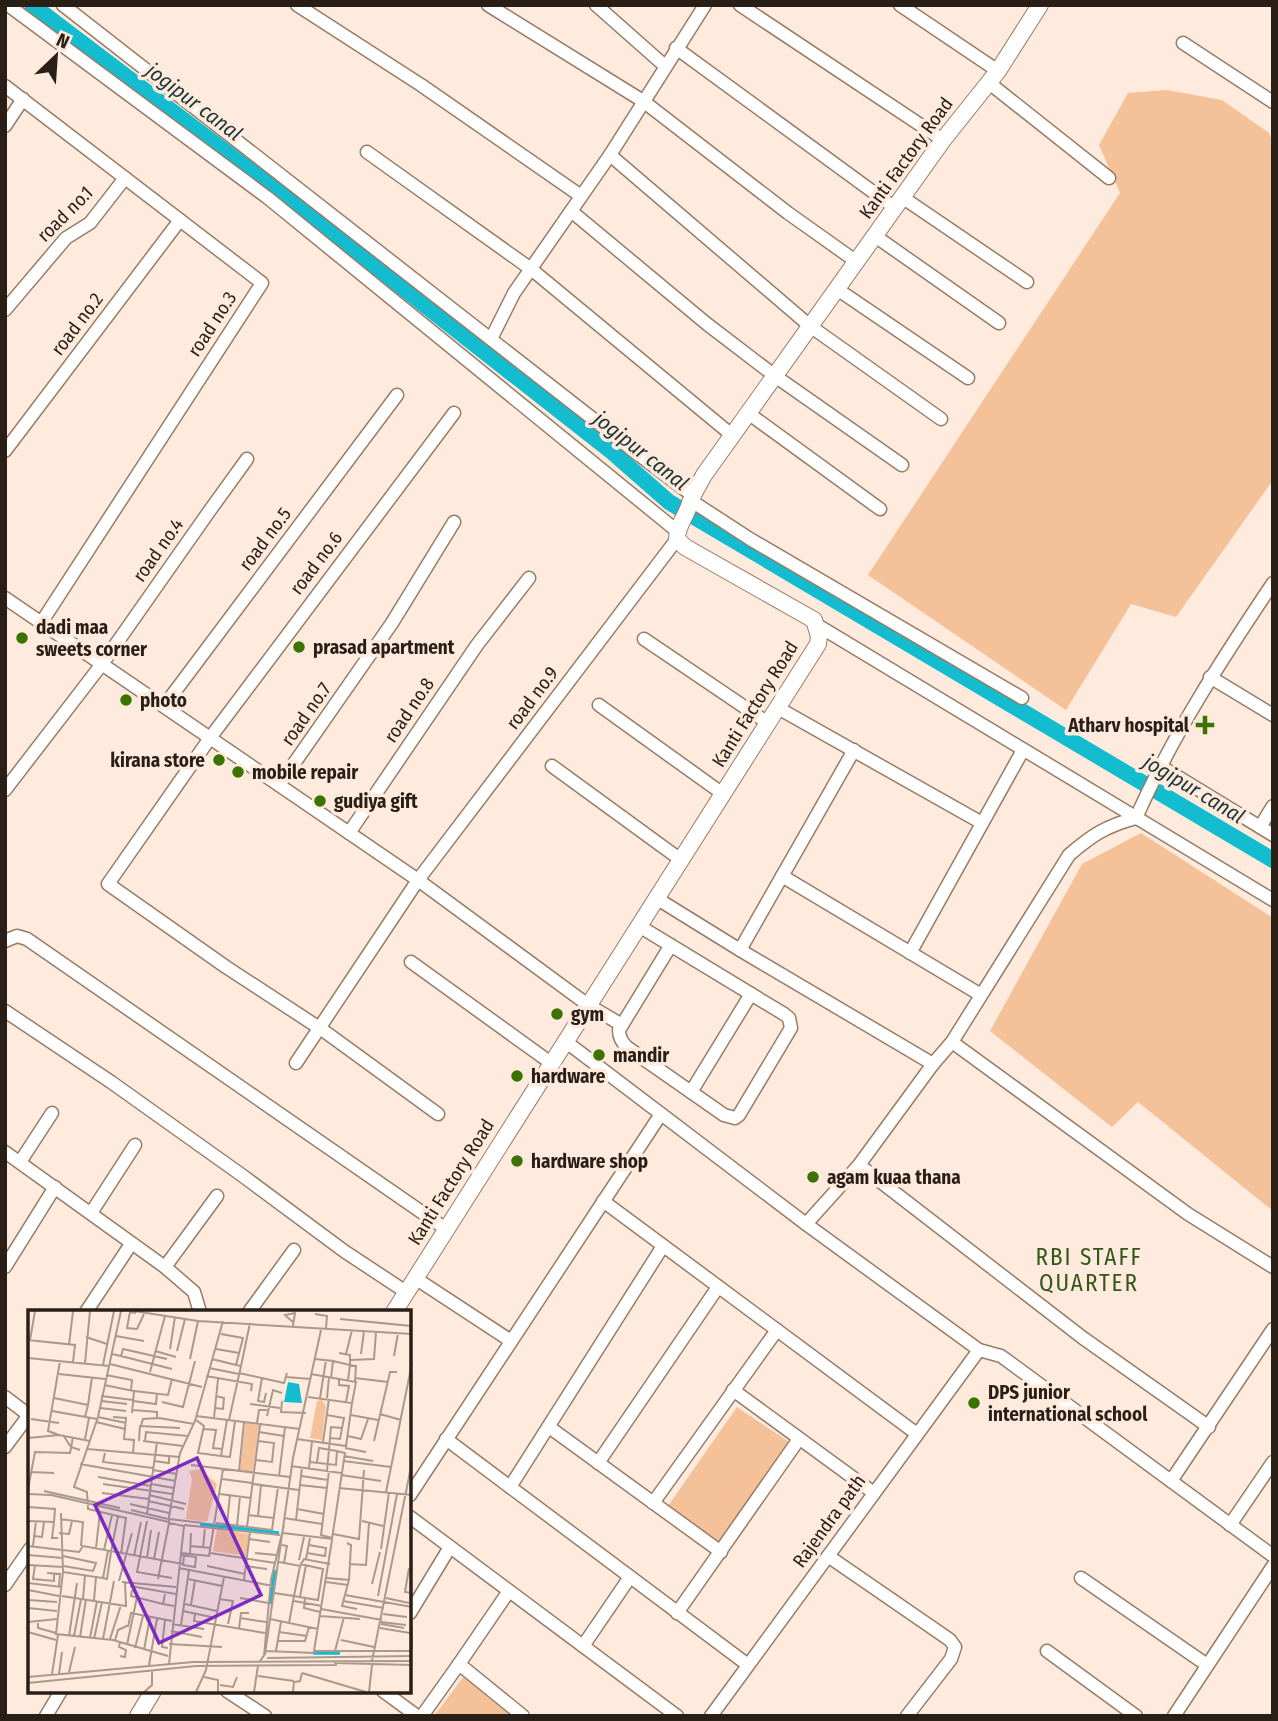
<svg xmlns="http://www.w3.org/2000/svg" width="1278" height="1721" viewBox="0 0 1278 1721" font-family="'Fira Sans Condensed',sans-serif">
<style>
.green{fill:#f4c198}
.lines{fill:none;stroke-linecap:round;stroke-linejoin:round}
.canal{stroke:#14bccf;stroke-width:16}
.minor-casing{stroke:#977c66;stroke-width:15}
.tertiary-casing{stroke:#977c66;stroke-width:18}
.minor{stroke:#fff;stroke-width:12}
.tertiary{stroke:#fff;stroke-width:16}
.poi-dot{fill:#3a7302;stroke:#feebdd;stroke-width:2.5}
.labels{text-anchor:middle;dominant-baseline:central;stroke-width:7;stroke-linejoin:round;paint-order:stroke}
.street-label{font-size:19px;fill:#2a1f17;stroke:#feebdd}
.poi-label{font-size:19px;font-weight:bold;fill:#2a1f17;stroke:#feebdd;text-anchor:start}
.water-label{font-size:21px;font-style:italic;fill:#1e363a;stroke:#feebdd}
.quarter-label{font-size:23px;letter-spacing:2px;fill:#33581a;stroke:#feebdd}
.inset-river{fill:none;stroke:#14bccf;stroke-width:3.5}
.inset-road{fill:none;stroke:#a9998e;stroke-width:2}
.view{fill:#7b2cbf;fill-opacity:0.15;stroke:#7b2cbf;stroke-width:3.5}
.inset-edge{fill:none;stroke:#2a1f17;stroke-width:3.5}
</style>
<rect width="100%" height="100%" fill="#feebdd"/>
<g class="green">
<polygon points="1167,90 1222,100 1269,133 1273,144 1273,480 1176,617 1131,604 1066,710 868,575 1120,193 1099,145 1128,93"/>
<polygon points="1141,833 1273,918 1273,1211 1138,1102 1112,1127 990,1031 1082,864"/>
<polygon points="737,1407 792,1444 723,1544 668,1506"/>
<polygon points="464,1676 518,1716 434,1716"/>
</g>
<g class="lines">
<polyline class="canal" points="32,5 329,230 612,452 669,502 1273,860"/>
<defs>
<g id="minor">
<polyline points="8,5 268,198 677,531"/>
<polyline points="63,5 634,451 692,495"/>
<polyline points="297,5 421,85 581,196"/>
<polyline points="488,5 643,101 788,213 857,262"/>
<polyline points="596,5 665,66"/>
<polyline points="740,5 943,140"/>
<polyline points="900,5 998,71"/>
<polyline points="1183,43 1273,102"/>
<polyline points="676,48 895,208"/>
<polyline points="988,82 1109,178"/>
<polyline points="5,86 262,283 41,623"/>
<polyline points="5,126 23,99"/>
<polyline points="367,152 531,269 733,436"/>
<polyline points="610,155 810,326 941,419"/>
<polyline points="902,197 1027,282"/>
<polyline points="571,211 707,324 775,376 902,465"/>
<polyline points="875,236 999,323"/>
<polyline points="837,289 968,378"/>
<polyline points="5,310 66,238 90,223 125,178"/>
<polyline points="491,339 514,293 610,155 705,5"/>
<polyline points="748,413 880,509"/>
<polyline points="5,451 180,220"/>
<polyline points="690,500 750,539 1022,698"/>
<polyline points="5,598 418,880 588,1005 622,1025"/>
<polyline points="817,625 1273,900"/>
<polyline points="644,639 768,723"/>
<polyline points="1210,677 1273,715"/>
<polyline points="599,705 723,794"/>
<polyline points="164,706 397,395"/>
<polyline points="778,708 982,823"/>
<polyline points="552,766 681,860"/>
<polyline points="1160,766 1273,835"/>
<polyline points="279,785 392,623 454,522"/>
<polyline points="5,790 102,664 208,513 247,459"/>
<polyline points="1260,827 1273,806"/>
<polyline points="349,833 477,645 529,578"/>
<polyline points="782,876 981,995"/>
<path d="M656,898L740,950L933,1064L952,1042L1069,855C1092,835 1106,826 1136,818C1173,734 1222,659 1273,583"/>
<path d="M639,926L784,1014L789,1018L791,1028L739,1115L735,1118L724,1115L628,1048C622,1043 619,1038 619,1030L671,945"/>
<polyline points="5,941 17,936 27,939 446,1229"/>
<polyline points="740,950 854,750"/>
<polyline points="910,953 1023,750"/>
<polyline points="411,962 551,1063"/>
<polyline points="5,1011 111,1082 243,1176 344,1251 406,1292"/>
<polyline points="565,1041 806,1224 979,1350 1001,1356 1273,1556"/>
<polyline points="952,1042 1188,1214 1273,1267"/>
<polyline points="296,1063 418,880 677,539"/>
<polyline points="691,1092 751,994"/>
<polyline points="438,1114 324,1031 226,967 108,884 210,738 454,413"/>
<polyline points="5,1152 165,1267 194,1292 200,1312"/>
<polyline points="20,1162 52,1113"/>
<polyline points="859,1165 1083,1338 1209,1427"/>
<polyline points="603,1201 917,1434"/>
<polyline points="91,1213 135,1145"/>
<polyline points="806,1224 859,1165 933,1064"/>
<polyline points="5,1267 55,1187"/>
<polyline points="165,1267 217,1196"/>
<polyline points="415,1278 511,1341"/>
<polyline points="86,1312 131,1244"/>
<polyline points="249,1312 294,1250"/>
<polyline points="733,1390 874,1493"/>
<polyline points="5,1397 30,1416"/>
<polyline points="549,1427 721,1552"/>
<polyline points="446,1439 748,1665"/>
<polyline points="5,1447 29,1415"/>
<polyline points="598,1463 718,1287"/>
<polyline points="1171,1481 1273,1329"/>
<polyline points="510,1487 663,1246"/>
<polyline points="410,1495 661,1114"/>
<polyline points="653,1503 777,1330"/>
<polyline points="410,1517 677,1716"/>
<polyline points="1230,1525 1273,1462"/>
<polyline points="828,1556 950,1640 955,1647 951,1659 907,1716"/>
<polyline points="1081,1578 1207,1665"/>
<polyline points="5,1585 30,1549"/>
<polyline points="509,1591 459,1664 523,1716"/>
<polyline points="410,1613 450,1547"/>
<polyline points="677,1613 799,1439"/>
<polyline points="583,1646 630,1577"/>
<polyline points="1047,1651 1136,1716"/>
<polyline points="227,1691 265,1716"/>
<polyline points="383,1691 417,1716"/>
<polyline points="46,1716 61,1691"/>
<polyline points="422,1716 459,1664"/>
<polyline points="711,1716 979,1350"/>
<polyline points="1174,1716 1273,1566"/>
</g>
<g id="tertiary">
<path d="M394,1312L818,644L819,636L814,620L685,547L677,539C677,526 685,518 689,506C692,495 698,486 704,475L943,140L998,71L1040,5"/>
<polyline points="138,1716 153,1691"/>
</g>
</defs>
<use href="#minor" class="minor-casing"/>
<use href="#tertiary" class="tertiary-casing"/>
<use href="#minor" class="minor"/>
<use href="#tertiary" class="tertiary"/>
</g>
<g class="poi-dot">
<circle cx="22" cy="638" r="7"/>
<circle cx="299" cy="647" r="7"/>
<circle cx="126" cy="700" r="7"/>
<path d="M1201.5 714.5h7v7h7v7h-7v7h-7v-7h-7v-7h7z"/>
<circle cx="219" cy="760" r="7"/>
<circle cx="238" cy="772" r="7"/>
<circle cx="320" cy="801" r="7"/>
<circle cx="557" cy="1014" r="7"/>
<circle cx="599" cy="1055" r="7"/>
<circle cx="517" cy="1076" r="7"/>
<circle cx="517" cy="1161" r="7"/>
<circle cx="813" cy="1177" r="7"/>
<circle cx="974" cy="1403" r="7"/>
</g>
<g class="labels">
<g class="street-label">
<text transform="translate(906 158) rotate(-54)">Kanti Factory Road</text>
<text transform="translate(65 214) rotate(-45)">road no.1</text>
<text transform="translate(77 324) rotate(-53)">road no.2</text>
<text transform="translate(212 324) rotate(-57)">road no.3</text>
<text transform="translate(265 539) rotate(-53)">road no.5</text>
<text transform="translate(158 550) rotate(-55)">road no.4</text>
<text transform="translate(316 563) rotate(-53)">road no.6</text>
<text transform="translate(532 698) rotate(-53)">road no.9</text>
<text transform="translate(755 704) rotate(-58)">Kanti Factory Road</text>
<text transform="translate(409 710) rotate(-56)">road no.8</text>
<text transform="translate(306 714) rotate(-55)">road no.7</text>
<text transform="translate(451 1182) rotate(-58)">Kanti Factory Road</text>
<text transform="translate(829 1521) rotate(-54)">Rajendra path</text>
</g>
<g class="poi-label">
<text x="36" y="627">dadi maa<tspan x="36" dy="22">sweets corner</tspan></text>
<text x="313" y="647">prasad apartment</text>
<text x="140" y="700">photo</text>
<text x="1189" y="725" text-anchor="end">Atharv hospital</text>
<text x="205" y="760" text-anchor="end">kirana store</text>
<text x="252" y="772">mobile repair</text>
<text x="334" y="801">gudiya gift</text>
<text x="571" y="1014">gym</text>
<text x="613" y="1055">mandir</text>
<text x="531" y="1076">hardware</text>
<text x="531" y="1161">hardware shop</text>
<text x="827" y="1177">agam kuaa thana</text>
<text x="988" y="1392">DPS junior<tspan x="988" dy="22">international school</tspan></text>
</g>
<g class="water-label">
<text transform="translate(194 102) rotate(37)">jogipur canal</text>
<text transform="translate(641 451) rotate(38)">jogipur canal</text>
<text transform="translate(1194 789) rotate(31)">jogipur canal</text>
</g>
<g class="quarter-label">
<text x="1089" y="1257">RBI STAFF<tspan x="1089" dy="26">QUARTER</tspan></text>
</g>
</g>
<g transform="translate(28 1310)">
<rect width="383" height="383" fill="#feebdd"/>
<path d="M294,90L298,96L294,130L282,128L289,91ZM217,113L231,115L225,162L212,160ZM173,159L189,174L179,212L158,209L164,169L161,161ZM189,219L221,224L218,246L185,241Z" fill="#f4c198"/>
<path d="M260,72L271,74L274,93L256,92Z" fill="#14bccf"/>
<path class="inset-river" d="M172,214L251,223M242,294L247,260M285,343H312"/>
<path class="inset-road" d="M93,1L70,107L46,177L59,182L60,199L98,208L93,244M106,1L170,11L384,24M108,3L102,2L99,18L109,19L116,4M287,4L299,6L298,18M312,9L383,16L382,22M265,16L267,3L257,5L266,13M88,26L116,31M58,27L79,34M0,30L47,35L45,52M2,30L7,1M41,35L45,1M142,39L147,7M188,39L211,43M127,41L148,47M149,41L157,9M311,43L322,45V55L328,56L327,71M84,44L93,46L95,39L139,49M318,44L324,20M333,44L336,21M93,46L144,59M366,46L370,23M0,48L81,56M162,49L170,11M184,49L208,55L215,28L193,24M287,49L305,51L303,68M322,50L346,49L348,22M305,51L322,55L320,70M57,53L62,1M82,54L174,77M75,55L86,1M213,56L222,13M181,58L211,64M122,62L137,6M211,63L256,73L259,63M31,64L77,69M283,64L328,72L324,93M78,65L104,70L103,80M178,66L224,74L223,81M258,67L283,69M234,68L230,91L236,92L238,83M327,68L360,72M311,69V75L321,76L318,92M76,75L106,81L104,103M106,81L140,85L144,69M73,86L105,90M26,88L60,95L57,107M292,88L298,50M299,88L301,67M73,91L99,94M105,91L128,94L129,83M254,91L253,102L278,103M134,92L155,97L167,51M222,94L252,98M60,95L64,67M72,98L98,101M187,98L195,99L196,88L188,86M105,100L129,102V107M24,101L69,109M352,104L373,110M323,105L350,110M168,106L272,119M239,106L245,80L254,83M70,107L98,113M85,107L98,108L96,129L106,130L105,144M186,108L190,69M3,109L31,113M168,110L176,116L170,143L193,146M199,110L193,146L202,147L207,111M201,110L213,56L208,55M68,112L97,119M229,113L231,100H239M113,116L115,109L131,108L166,114M175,119L188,120L185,138L194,139M231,122L256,126M31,125L20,121L32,51M35,125L43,137L52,140M320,126L333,129L340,109M0,128L31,125L62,131M302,128L303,117L314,118M57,129L61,108M269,129L318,136L324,93L280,87M111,131L112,116L152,118M115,131L155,136M117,131L118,122L160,126M346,131L362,62H369M295,132L301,89M317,138L338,142M59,139L152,147M77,143L75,152L125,158M316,146L345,151M228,150L244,152L246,133L230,131M126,151L141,153V146M315,151L363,157M289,152L291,138L309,141M52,154L148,171M163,155L262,167M263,156L313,163M281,158L284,131M125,160L149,164M211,161L216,112M299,161L302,128L312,129L316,108L299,105M301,161L293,225L304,228M3,162L26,163M313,165L353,171M251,166L257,117M273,166L300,170M70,167L123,176M194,169L224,173M75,174L145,184M123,174L146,178M225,174L271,180M272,175L299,178M311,178L384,185M0,179L7,142L42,143L45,127M16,181L92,198M358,182L384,53M74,183L121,189M0,184L23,185L141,212M192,184L223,188M121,185L158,194M120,191L156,199M102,194L141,203M0,197L27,199L26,212L0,211M269,199L296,204M103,200L140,209M33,203L35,262L28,324L85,330L140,346M119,204L129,132M220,205L246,208M230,206L233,175M256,208L294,214M32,209L55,212L53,236M141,209L175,213M268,210L274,157M119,211L109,262L144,268M334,211L355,216M26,212L24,228H30M188,213L244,220L250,177M199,214L202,185M156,215L252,225M209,216L212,186M219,217L232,115M31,223L41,224L44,211M255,223L304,229L317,143L309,141L308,155L282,152M305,224L331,229L336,160M6,226L14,227L16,212M221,229L242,232M304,230L286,341H307L316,307M319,233L323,235L321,270M254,235L259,236L256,253M0,236L51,242L55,236L155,254M5,236L8,211M162,236L183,238M68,238L72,202M175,238L177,217M353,239L361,182M76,240L84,205M83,242L90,206M153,243L181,246L195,159M182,243L247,253M227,243L248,245M279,243L297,246L298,238L281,235M162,244L163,223M0,245L35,248M153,245L168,247L167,257L155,255L156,246M35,246L68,253L65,261L35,256M106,246L113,212M119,248L123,220M126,249L131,222M278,249L282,228M271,250L276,227M251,252L272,256L276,249L302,254M272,254L295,259L290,290L277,288L276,298L292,302M321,254L338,255L341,213M0,255L35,257M7,255L5,269L26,271V263M179,256L217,264M218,256L239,259M151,258L245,276M381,258L377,282L384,283M35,262L68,267L66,290M19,263L32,264L31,276M68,267L75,268L80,241M75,268L79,269L83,242M299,268L321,270L314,296L329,299M130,269L141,213M160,269L194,276M216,270L222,222M91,271L104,223M94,272L148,277M298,272L320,275M0,273L34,277M344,274L352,242M102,276L148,284M0,280L31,286M104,280L103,286L135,294M246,283L266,286L272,256M137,284L135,294L146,296M317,285L384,297M34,286L98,296L97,272M350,286L369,184M272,287L278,255M212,288L241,293M358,288L381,293M55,289L57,265M191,289L205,291L200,314M0,290L29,292M266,291L294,296M315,291L356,298M157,294L189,301M163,295L167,270M0,298L29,301M293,299L354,310M155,301L188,308M167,304L166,311L237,323M355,304L379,307M292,306L332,309M212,308L238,312M242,309L290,319M137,310L134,337L140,338M0,312L29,309M353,312L378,315M10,313V318L28,323M261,313L266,286L277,288M144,314L176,319M353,314L376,318M153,315L161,260M384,316V338M100,317L103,303L144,311M352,318L382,323M211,319L213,303H221M143,321L174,327M0,322L28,330M251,322L279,326M41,326L49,273M46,326L53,289M52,327L58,289M62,328L69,291M66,329L74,292M75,329L86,271M82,329L93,295M313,330L346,337M87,331L90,320L101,315M250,331H277L281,317M141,334L194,337M99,335L109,287M107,338L115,306M116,340L122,307M238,341L286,343M248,341L253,312M307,341H384M92,346L97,347L98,340L91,337L92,332M236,346L243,270L256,215M239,348L384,346M232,351L237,344L265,148L293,20M344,351L384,152M306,353L384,355M141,354L156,216L141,213V207L152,143L167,111L195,11M121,355L129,309M41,362L47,337M274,363L338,382M24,364L30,325M31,364L34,342M230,366L266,371M0,367L165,352L384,351M176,367L190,370V382M0,373L168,356L309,355M192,375L205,377L209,367M116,382L124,375V360M168,382L178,360L196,267M226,382L230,356M265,382L266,372L272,371L274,363M341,382L344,355"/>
<path class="view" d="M169,148L233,285L131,333L67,195Z"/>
<rect width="383" height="383" class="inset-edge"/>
</g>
<rect width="1278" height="1721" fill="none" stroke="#2a1f17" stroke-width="14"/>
<g transform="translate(56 56) rotate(25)" stroke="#feebdd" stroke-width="5" paint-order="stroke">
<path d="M0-5L12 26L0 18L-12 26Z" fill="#2a1f17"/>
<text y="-10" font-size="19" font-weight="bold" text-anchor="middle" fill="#2a1f17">N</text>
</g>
</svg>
